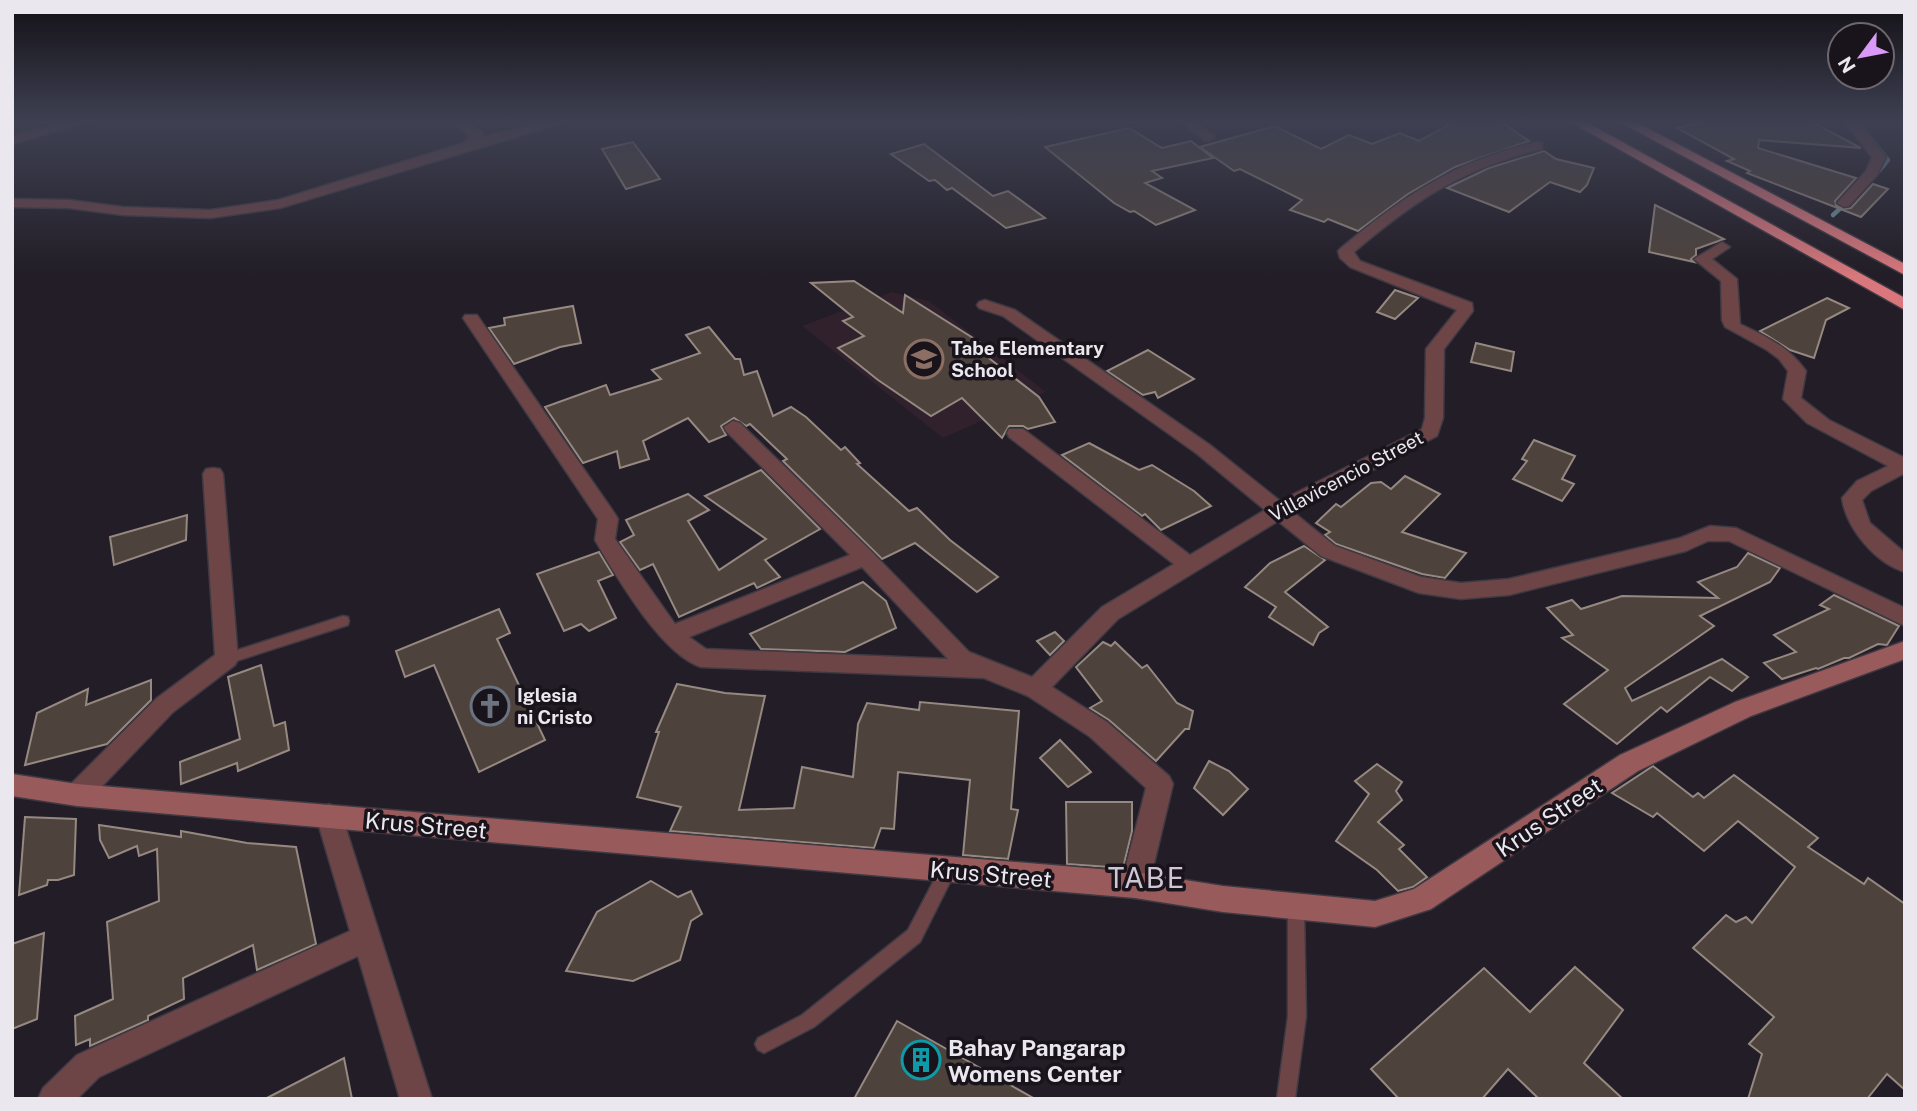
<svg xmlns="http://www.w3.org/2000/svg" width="1917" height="1111" viewBox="0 0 1917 1111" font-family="'Public Sans',sans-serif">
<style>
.education{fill:#30212c}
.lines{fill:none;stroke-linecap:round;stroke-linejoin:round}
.stream{stroke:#6c949c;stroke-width:4.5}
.building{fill:#4e433c;stroke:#958981;stroke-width:2}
.lane-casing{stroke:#3e3942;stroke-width:3}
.street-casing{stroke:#3e3942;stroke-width:3}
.secondary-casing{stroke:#3e3942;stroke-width:3}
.highway-casing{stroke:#3e3942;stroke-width:3}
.lane{fill:#6d4547;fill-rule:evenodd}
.street{fill:#6d4547;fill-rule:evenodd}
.secondary{fill:#995a5c;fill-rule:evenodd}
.highway{fill:#d9777c;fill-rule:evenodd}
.labels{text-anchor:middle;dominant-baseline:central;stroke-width:7;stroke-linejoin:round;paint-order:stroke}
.poi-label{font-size:19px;font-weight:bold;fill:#ebe7ee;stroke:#19141c;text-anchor:start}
.street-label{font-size:19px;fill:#ebe7ee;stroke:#19141c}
.near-street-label{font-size:23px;fill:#ebe7ee;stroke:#19141c}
.near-poi-label{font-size:23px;font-weight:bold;fill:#ebe7ee;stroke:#19141c;text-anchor:start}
.near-quarter-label{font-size:28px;letter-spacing:2px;fill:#cec6d3;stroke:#19141c}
</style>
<rect width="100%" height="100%" fill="#221d26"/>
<polygon class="education" points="892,292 929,301 1046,392 943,438 802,326"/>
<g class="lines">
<g class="stream">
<polyline points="1856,121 1888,160 1872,179"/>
<polyline points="1833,215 1845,204"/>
</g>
</g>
<g class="building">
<polygon points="1455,121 1500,121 1529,141 1455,167 1408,194 1358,231 1328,219 1324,222 1290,210 1302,200 1240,169 1234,171 1200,147 1275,126 1321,149 1349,135 1372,144 1400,133 1419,141"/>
<polygon points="1710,121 1810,121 1861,148 1759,140 1758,148 1856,178 1835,201 1836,205 1843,209 1851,208 1873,184 1888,189 1861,217 1747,173 1750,171 1727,161 1734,159 1677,128"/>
<polygon points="1129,128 1162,148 1191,141 1213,158 1152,171 1162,178 1145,183 1195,210 1156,225 1134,211 1130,212 1114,203 1045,147"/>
<polygon points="633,142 660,179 626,189 602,149"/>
<polygon points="924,144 993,196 1008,191 1045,218 1006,228 952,188 947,190 935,180 929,181 891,154"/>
<polygon points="1544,151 1556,159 1594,168 1587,185 1580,192 1550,182 1509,212 1447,188 1489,168"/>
<polygon points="1655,205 1724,239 1696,249 1696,255 1691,259 1694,262 1649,252"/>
<polygon points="854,281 903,313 905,295 992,350 985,355 1039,397 1055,422 1028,429 1023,426 1009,426 1002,438 962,398 931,416 878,380 838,348 864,336 843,321 853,317 811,283"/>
<polygon points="1395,290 1418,298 1395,319 1377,312"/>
<polygon points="1827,298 1849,308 1826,320 1814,358 1790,350 1760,331"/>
<polygon points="573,306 581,343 560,347 514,364 489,328 505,325 504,318"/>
<polygon points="709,327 735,359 740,359 744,375 757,371 773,416 791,407 806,417 841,450 845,447 860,463 857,464 909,511 917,508 950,540 998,577 977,592 915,543 882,559 783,461 787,459 750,424 746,426 734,418 721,426 726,435 709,442 688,418 643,441 649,459 620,468 617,451 583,463 545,407 606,385 610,395 661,379 652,370 700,353 686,335"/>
<polygon points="1476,343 1514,352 1511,371 1471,362"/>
<polygon points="1148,350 1194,379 1158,398 1155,392 1143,395 1107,371"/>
<polygon points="1534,440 1575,456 1562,479 1574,484 1562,501 1513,479 1527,461 1522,459"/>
<polygon points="1089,443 1139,470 1152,465 1194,491 1211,506 1161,530 1145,514 1142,516 1062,455"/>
<polygon points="761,470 820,529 765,560 780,577 757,588 754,583 679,617 653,564 640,570 620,542 634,535 626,520 688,494 709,510 688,521 719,570 766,539 705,496"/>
<polygon points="1405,476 1440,494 1402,532 1466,553 1445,578 1422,574 1336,544 1325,535 1330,532 1316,523 1336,504 1341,507 1371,483 1381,482 1391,489"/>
<polygon points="187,515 186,540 114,565 110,537"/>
<polygon points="1304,546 1325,560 1285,592 1328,627 1319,633 1313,645 1269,617 1276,607 1245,587 1270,563"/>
<polygon points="599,552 613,575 598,581 616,618 589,631 581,624 564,631 537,574"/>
<polygon points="1748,553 1780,568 1770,582 1700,616 1714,626 1625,688 1632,701 1722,659 1748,677 1732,691 1710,677 1667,712 1661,707 1617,744 1564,704 1608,670 1562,638 1573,635 1547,608 1572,600 1581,609 1622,596 1718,598 1698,582 1737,567"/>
<polygon points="863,582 886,601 896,628 845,652 761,649 750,634"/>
<polygon points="1834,595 1899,626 1887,645 1878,644 1849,658 1844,658 1818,669 1816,668 1782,679 1764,663 1796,652 1774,635 1829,609 1820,605"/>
<polygon points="499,609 510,633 497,639 545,740 479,772 434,665 405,677 396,651"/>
<polygon points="1055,632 1064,641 1050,655 1037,641"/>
<polygon points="1103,642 1111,646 1115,642 1142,668 1147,665 1177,703 1193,711 1189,729 1185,729 1156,761 1109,720 1090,708 1102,701 1076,667"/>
<polygon points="261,665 274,726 285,722 289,750 238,771 237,763 181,784 180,762 240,739 228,677"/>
<polygon points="151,680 151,700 107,744 25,765 37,713 88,689 86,705"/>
<polygon points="677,684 725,693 765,696 739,810 794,808 802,767 853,777 858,724 867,703 919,710 920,702 1019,711 1011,809 1018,810 1008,859 963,855 970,780 898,772 894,829 881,828 874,848 670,831 681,807 637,797 659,732 656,732"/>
<polygon points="1060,740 1091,772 1068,787 1040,758"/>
<polygon points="1209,761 1229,771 1248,789 1223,815 1194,788"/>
<polygon points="1377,764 1402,782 1396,791 1402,800 1378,822 1404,845 1399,849 1427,877 1413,887 1398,891 1377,870 1336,841 1369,794 1355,781"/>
<polygon points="1653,766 1693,797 1698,793 1704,798 1734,775 1818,838 1808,847 1864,884 1868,878 1905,904 1905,1090 1887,1074 1867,1099 1748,1099 1762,1054 1749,1044 1774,1017 1693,948 1726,915 1736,922 1746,917 1752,923 1795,867 1738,821 1704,851 1657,813 1653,817 1612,793"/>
<polygon points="1066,802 1132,802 1132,831 1123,868 1067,864"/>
<polygon points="25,817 76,819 74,875 58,880 48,880 47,885 19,895"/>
<polygon points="99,825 181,837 181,831 247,843 296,847 316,944 257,970 253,945 183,978 184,999 148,1016 148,1020 90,1046 90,1039 76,1045 75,1016 113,999 107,922 159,901 157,849 139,856 137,846 109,858 100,840"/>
<polygon points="651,881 678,897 691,891 702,914 691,921 680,960 633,981 566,971 597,912"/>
<polygon points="44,933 37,1019 12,1029 12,944"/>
<polygon points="1575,967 1623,1010 1584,1063 1623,1099 1539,1099 1508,1069 1482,1099 1399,1099 1371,1069 1484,968 1530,1012"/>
<polygon points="897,1021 1035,1099 854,1099"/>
<polygon points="344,1058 352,1099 265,1099"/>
</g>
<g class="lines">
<defs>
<g id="lane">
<polygon points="343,616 348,617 349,621 348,625 227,664 222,663 220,659 222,655"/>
<polygon points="948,863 954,865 956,870 920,942 814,1027 764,1053 758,1050 755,1044 758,1038 802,1015 908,930 942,865"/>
<polygon points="1296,899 1302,902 1304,907 1306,1016 1295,1099 1277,1099 1288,1016 1288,907 1290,902"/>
</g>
<g id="street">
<polygon points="70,121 91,121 12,144 12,136"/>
<polygon points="451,121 466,121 483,132 483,137 547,121 569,121 280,208 210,218 123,215 69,208 12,207 12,199 69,200 123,207 210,210 278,200 464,143 470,136"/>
<polygon points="1181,121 1195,121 1215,137 1209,141 1204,140"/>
<polygon points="1843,121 1856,121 1886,157 1877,175 1849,206 1844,207 1837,203 1866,171 1872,157"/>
<path d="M1537,142L1542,143V149C1463,168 1415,200 1354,252L1360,261L1472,303L1473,311L1444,349L1443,418L1437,436L1293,512L1335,546L1421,577L1461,583L1509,579L1680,538L1710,526L1736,528L1905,608V626L1729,541H1708L1686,551L1509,595L1461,599L1419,593L1321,556L1278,521L1118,619L1052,687L1107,722L1169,776L1173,784L1149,885L1145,894L1135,898L1125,894L1121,885L1146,788L1089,736L1028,696L984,678L701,667C661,654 616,576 595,540L598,519L463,318L465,315H477L615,514L618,519L615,539L675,624L850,555L726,431L724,427L733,421L740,423L872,552L969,652L1032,677L1102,607L1174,564L1009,437L1007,433L1009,429H1023L1190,555L1265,510L1196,453L1003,316L979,308L977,305L979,302L985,300L1015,310L1210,445L1280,501L1422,429L1425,418L1426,349L1457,310L1350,267L1340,258L1338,251L1341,248C1403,196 1457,160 1537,142ZM862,567L948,659L706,649L689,637Z"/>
<path d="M1722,242L1730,247L1712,259L1737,279L1740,324C1767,337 1788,346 1806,371L1801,398L1829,420L1905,458V473L1871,491L1862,500L1870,523L1905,553V572C1875,563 1846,528 1842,498L1857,481L1888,466L1807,423L1783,399L1788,371L1779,359L1767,350L1725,327L1722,320L1721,281L1694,259Z"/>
<polygon points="213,468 220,469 223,474 238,659 235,665 173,712 86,803 77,806 68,803 64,795 68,787 157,698 215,655 203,474 206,469"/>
<polygon points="329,804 338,808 342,816 432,1099 400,1099 358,956 99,1077 77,1099 38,1099 43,1088 77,1055 350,931 316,816 320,808"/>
</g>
<polygon id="secondary" points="1905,641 1905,659 1751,716 1638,771 1431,909 1375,927 1223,912 1135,898 77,806 12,796 12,774 77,784 1135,872 1223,886 1375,901 1414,889 1620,755 1735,702"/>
<g id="highway">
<polygon points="1569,121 1584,121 1905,298 1905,310"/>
<polygon points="1618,121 1634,121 1905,264 1905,275"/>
</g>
</defs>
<use href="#lane" class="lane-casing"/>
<use href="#street" class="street-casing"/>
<use href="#secondary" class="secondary-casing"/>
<use href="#highway" class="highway-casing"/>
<use href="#lane" class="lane"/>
<use href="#street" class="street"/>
<use href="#secondary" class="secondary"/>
<use href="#highway" class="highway"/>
</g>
<linearGradient id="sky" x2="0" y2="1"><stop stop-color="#131015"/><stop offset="0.44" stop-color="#3e4052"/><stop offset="1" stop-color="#3e4052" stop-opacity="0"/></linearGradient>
<rect width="1917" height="277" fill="url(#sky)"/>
<defs>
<symbol id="school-ring" viewBox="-11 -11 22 22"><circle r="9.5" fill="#19141c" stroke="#8d6e63" stroke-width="1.5"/><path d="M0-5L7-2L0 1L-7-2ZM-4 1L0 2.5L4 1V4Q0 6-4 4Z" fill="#8d6e63"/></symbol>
<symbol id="church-ring" viewBox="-11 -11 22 22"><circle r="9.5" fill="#19141c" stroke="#6b7280" stroke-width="1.5"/><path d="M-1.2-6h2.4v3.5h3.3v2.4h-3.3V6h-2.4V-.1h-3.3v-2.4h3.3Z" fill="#6b7280"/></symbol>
<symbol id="building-ring" viewBox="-11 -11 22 22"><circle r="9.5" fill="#19141c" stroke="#0f9aa8" stroke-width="1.5"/><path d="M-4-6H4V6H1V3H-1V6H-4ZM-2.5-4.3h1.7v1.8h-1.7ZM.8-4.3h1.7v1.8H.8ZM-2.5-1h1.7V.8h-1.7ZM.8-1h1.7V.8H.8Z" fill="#0f9aa8"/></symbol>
</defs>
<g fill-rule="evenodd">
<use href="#school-ring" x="902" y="337" width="44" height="44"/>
<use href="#church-ring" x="468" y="684" width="44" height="44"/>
<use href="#building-ring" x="899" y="1038" width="44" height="44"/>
</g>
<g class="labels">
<g class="poi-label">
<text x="951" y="348">Tabe Elementary<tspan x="951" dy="22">School</tspan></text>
<text x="517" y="695">Iglesia<tspan x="517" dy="22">ni Cristo</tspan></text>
</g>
<g class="street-label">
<text transform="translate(1346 476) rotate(-28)">Villavicencio Street</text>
</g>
<g class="near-street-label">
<text transform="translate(1549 817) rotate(-34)">Krus Street</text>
<text transform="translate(426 825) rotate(5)">Krus Street</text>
<text transform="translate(991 874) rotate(5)">Krus Street</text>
</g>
<g class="near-poi-label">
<text x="948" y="1047">Bahay Pangarap<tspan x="948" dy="26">Womens Center</tspan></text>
</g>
<g class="near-quarter-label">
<text x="1147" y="877">TABE</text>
</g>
</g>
<rect width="1917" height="1111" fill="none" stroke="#ebe7ee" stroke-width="28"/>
<g transform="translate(1861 56) rotate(238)"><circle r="33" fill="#19141c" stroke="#6d6870" stroke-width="2"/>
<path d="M0-5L12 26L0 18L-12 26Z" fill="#d99af7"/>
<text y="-10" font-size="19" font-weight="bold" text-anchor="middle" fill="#ebe7ee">N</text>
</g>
</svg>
